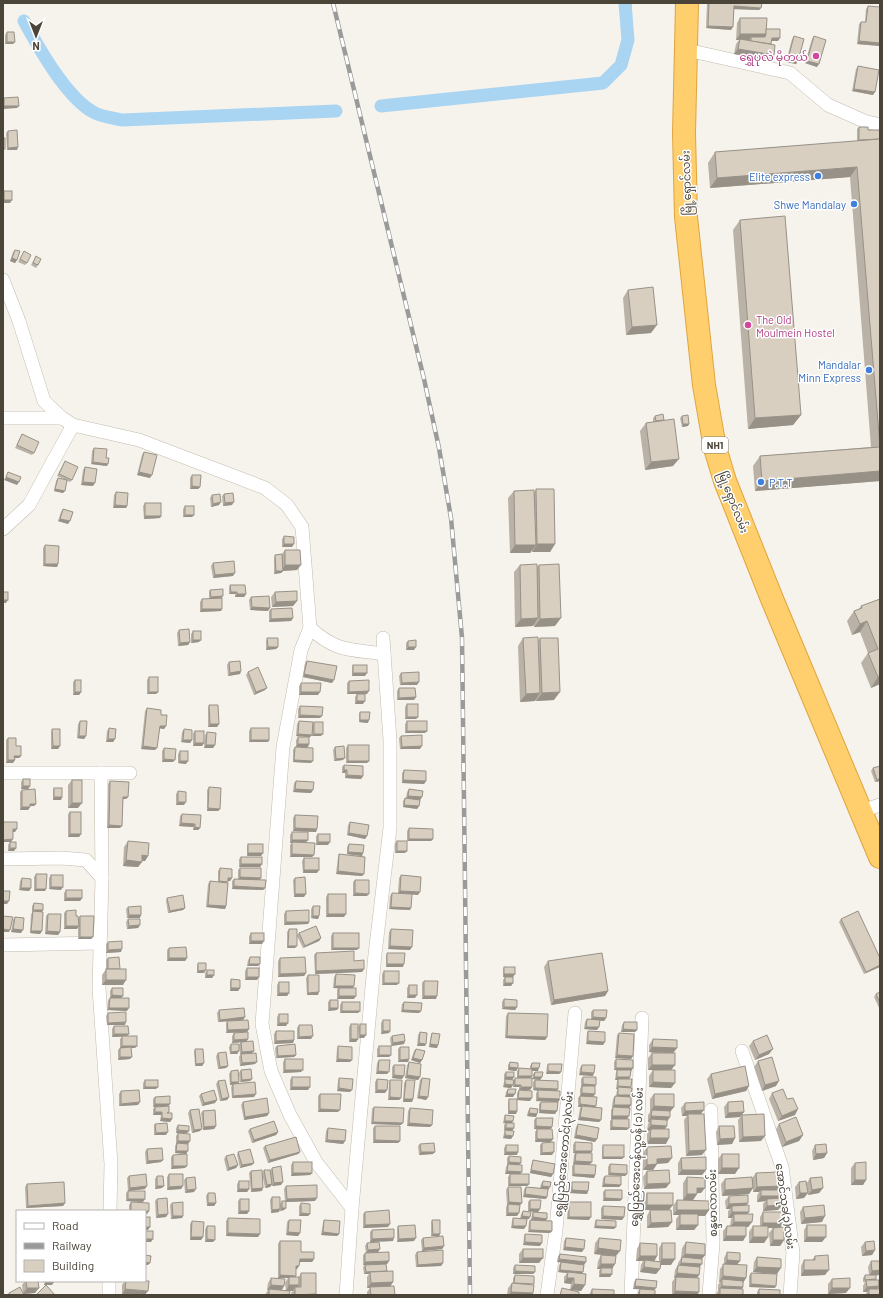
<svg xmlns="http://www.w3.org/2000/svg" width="883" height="1298" viewBox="0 0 883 1298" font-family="Barlow,'Noto Sans Myanmar',sans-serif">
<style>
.water{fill:#a9d4f2}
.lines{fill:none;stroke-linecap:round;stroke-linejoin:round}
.canal{stroke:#a9d4f2;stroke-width:13}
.street-casing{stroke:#c2bbae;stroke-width:14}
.highway-casing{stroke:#e0a43c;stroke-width:24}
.street{stroke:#fff;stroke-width:13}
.highway{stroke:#ffcf6e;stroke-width:22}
.rail-casing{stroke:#9a9a9a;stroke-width:4.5}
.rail{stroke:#fff;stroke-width:3;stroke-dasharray:9;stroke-linecap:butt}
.wall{fill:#bab2a6}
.shaded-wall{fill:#979187}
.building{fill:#d8cfc1;stroke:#979187}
.hotel-dot{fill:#d1479c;stroke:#fff;stroke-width:1.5}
.shop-dot{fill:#3f7fe0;stroke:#fff;stroke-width:1.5}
.labels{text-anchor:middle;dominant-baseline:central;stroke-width:3;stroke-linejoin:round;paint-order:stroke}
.shield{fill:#fff;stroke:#817c74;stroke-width:1}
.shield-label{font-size:10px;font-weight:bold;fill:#4b4439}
.hotel-label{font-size:11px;fill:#b23c85;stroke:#fff;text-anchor:end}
.shop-label{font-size:11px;fill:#366cbe;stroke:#fff;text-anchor:end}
.street-label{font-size:11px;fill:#4b4439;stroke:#fff}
</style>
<rect width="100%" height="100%" fill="#f6f3ec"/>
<polygon class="water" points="621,3 633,3 629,11 621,10"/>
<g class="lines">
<g class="canal">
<path d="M24,21C39,48 67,99 95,113C103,117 114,118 122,120L336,111"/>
<polyline points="381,106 603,83 621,65 628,40 625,3"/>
</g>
<defs>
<g id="street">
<polyline points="687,50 790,73 828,105 864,121 880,125"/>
<polyline points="3,280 19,321 44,401 62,418 73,425 139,440 265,488 287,505 302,527 310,628 301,650 283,747 262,1024 271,1071 290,1115 316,1162 352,1208"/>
<polyline points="3,418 62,418"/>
<polyline points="3,529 29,505 73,425"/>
<path d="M310,628C336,652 350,649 384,654"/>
<polyline points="3,773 130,773"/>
<polyline points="101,773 102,878 99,988 111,1164 110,1211"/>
<polyline points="861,811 880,805"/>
<polyline points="3,859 61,858 86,860 102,878"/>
<polyline points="3,945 100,943"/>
<polyline points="742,1051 782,1167 793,1253 790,1295"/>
<polyline points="109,1295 109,1281"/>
<polyline points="346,1295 352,1208 375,954 390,828 390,740 383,638"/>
<polyline points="547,1295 556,1230 575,1013"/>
<polyline points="631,1295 642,1018"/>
<polyline points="709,1295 713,1243 711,1110"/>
</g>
<polyline id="highway" points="687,3 684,133 686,217 704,385 715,448 725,481 772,599 880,857"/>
</defs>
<use href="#street" class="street-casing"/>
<use href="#highway" class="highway-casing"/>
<use href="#street" class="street"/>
<use href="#highway" class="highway"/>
<defs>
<polyline id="rail" points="333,3 424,379 439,448 451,518 462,638 470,1295"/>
</defs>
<use href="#rail" class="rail-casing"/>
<use href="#rail" class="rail"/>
</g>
<g class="wall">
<polygon points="707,3 762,3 761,8 759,10 734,9 731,30 706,28"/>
<polygon points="868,6 880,46 857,44 859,24 861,22 865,22 866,9"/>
<polygon points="740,18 766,29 778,41 771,41 771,44 774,55 770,60 734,54 736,44 739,40 736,40 737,23"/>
<polygon points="7,32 15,42 13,44 5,44 5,35"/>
<polygon points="794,36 798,61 796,64 786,62 792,39"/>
<polygon points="814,36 817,67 805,63 812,39"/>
<polygon points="858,66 873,95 852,91 856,69"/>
<polygon points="859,127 868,130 880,130 880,481 755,491 753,466 760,456 871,447 850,177 710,188 708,163 715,152 857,141 857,129"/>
<polygon points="8,131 18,147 17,150 7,150 6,133"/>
<polygon points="4,191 10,203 3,203 3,193"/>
<polygon points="740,220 801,415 793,425 748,429 733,230"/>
<polygon points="15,250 17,260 15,263 10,261 13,252"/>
<polygon points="24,251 27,263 25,265 18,262"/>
<polygon points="36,256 38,265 36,268 31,265"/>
<polygon points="628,290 651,333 626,335 623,298"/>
<polygon points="655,416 664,420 673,466 645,470 640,431 646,423 653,422 653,418"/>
<polygon points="682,416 688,426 682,427 680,418"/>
<polygon points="22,434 34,453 32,455 15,448"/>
<polygon points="94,448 106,458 107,466 91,464 92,451"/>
<polygon points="144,452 150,478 137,475 142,455"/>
<polygon points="65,461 72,480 70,482 67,481 63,493 54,491 56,481 58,478 66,480 57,476"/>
<polygon points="85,467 93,486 81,485 83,470"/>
<polygon points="192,475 200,487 198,489 190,489 190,478"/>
<polygon points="536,489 555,544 550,552 532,552 532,550 530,553 510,553 508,498 514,491 534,493"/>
<polygon points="116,492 127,506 126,508 113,508 114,495"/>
<polygon points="224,494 232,505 223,506 222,496"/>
<polygon points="212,495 219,505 211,507 210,498"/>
<polygon points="145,503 161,516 160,518 144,519 143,506"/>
<polygon points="185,506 194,515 192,517 183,517 183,509"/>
<polygon points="63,509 68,524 58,521 61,512"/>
<polygon points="284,536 292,547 282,547 282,539"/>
<polygon points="45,545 58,564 57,567 43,566 43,548"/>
<polygon points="285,550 297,570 283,571 281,573 274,574 274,558 275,555 282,554"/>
<polygon points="213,563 233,576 213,578 211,566"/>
<polygon points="520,565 537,567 539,565 555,626 534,627 534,623 533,626 515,627 514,572"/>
<polygon points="230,585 246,594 244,597 235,597 235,594 229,594 229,588"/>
<polygon points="210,590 222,598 222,609 221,611 200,612 200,602 202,599 209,599 209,592"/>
<polygon points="275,592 297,601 293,606 272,607 271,597"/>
<polygon points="251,597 268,611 250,610 249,600"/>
<polygon points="880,599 880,684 871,688 861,663 868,653 860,632 852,635 847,621 854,611 859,609 861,606"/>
<polygon points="271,609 293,618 291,621 269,622 269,611"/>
<polygon points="179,630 190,642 188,645 178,646 177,633"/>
<polygon points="193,631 199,642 191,643 191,634"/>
<polygon points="267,638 278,647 276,649 266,650 266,641"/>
<polygon points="523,638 538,641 540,638 554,700 536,701 536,699 535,701 520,702 518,646"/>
<polygon points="408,641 414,650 406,650 406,643"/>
<polygon points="307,661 332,683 303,677 305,663"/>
<polygon points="229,662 241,671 240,674 228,676 227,665"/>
<polygon points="353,665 365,676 352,676 352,667"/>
<polygon points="248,672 265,690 254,695 246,675"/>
<polygon points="401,673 417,685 400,685 399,676"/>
<polygon points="149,677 158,692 156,694 147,694 147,680"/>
<polygon points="75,680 81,692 79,695 73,695 73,682"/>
<polygon points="349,681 367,694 347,694 347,683"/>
<polygon points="301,683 318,695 299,695 299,686"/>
<polygon points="399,688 416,697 414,700 397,700 397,691"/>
<polygon points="357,694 363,704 355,704 355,697"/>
<polygon points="407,704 418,717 416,719 405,719 405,707"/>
<polygon points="209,705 219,724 217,727 208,727 208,708"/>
<polygon points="300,706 320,718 298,718 298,709"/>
<polygon points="147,708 161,715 166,726 164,729 159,728 155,750 141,749 145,711"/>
<polygon points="360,712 368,723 359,722 359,714"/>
<polygon points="80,721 86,736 84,739 77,738 78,724"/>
<polygon points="299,721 313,724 314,722 321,736 312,736 312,727 312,735 310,737 296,736 297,724"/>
<polygon points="407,721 425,733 405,733 405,724"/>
<polygon points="109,728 115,739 113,742 106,742 107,731"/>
<polygon points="251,728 269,740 268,742 249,742 249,731"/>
<polygon points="52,729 60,746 58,749 51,749 51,732"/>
<polygon points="184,729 192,740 190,743 181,742 182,732"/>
<polygon points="195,731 204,743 202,746 193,746 193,733"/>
<polygon points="207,732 215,745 213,748 204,748 205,735"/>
<polygon points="401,736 420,749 400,749 399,738"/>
<polygon points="298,737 308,747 296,747 296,740"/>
<polygon points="8,738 16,746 21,756 19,758 14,758 13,763 6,763 6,740"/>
<polygon points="348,745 369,761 367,763 346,763 346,748"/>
<polygon points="295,747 311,763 293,762 293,750"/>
<polygon points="335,747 343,760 334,761 333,750"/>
<polygon points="164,748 173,762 162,762 162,751"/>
<polygon points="180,751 186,764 178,763 178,754"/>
<polygon points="344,765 363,776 361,779 345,778 345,773 342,773 342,767"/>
<polygon points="880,766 880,781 875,782 871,771 873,768"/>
<polygon points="404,770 426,781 424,784 402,783 402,773"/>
<polygon points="23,779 30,786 28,789 21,789 21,782"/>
<polygon points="72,780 78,808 68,808 68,785"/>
<polygon points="110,781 128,797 126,799 123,799 120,828 107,828 108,784"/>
<polygon points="296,781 311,793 293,792 294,783"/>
<polygon points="209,787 220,809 218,811 207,811 207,790"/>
<polygon points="54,788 62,797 61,800 53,800 53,790"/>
<polygon points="409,789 422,797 420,800 419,806 417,809 403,807 403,801 405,798 406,798 407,792"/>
<polygon points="22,790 36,804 34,806 30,806 28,810 20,810 20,792"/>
<polygon points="178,791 184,805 176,805 176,794"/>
<polygon points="70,812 81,834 79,837 68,837 68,814"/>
<polygon points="182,814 200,828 198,830 193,830 193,827 179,826 180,816"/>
<polygon points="295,815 317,829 316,832 293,831 293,818"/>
<polygon points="350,822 367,836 365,839 347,835 348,825"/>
<polygon points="409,828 433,839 431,841 407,841 407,831"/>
<polygon points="292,832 308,840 306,842 298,843 314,855 312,857 290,857 290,845 292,843 290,843 290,835"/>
<polygon points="318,834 328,845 316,845 316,836"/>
<polygon points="128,841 148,856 145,861 142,861 138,867 123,866 124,847"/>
<polygon points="397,841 405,853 395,853 395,843"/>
<polygon points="10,842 16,848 14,851 8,851 8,845"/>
<polygon points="248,844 263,853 261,856 247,856 247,846"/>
<polygon points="349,844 363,853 362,856 347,854 347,847"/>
<polygon points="339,854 364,874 362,876 336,874 338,857"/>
<polygon points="241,857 262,864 260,867 239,867 239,859"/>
<polygon points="304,858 317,873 303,873 302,861"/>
<polygon points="220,868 232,878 230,881 228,881 227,883 226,906 225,909 206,907 208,884 210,881 218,882 218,871"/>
<polygon points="240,868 261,878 259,880 265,888 263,890 232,889 232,881 234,879 238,879 238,870"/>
<polygon points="36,874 46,889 45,891 34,891 34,877"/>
<polygon points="51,875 61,890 49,889 49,878"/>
<polygon points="401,875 418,895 398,893 399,878"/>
<polygon points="22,878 31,888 29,891 19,890 20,881"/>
<polygon points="295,878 304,897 294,897 293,880"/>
<polygon points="355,880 367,896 353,896 353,882"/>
<polygon points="66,890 82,898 80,901 64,901 64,893"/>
<polygon points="392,893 410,910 389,909 390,896"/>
<polygon points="328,894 344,917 326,917 326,897"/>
<polygon points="167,898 185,908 183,910 168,913 166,901"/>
<polygon points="34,903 43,910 42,912 42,931 40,934 30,933 31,914 32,913 32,906"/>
<polygon points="313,906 319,916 318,919 311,918 311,909"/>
<polygon points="128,907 140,918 127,918 126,909"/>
<polygon points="66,911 76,916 78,919 80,916 93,937 91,939 78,939 78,926 77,929 64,929 64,913"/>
<polygon points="286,911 309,922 308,924 284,925 284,914"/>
<polygon points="48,914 60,932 58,935 45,934 46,916"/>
<polygon points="15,917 21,933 11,932 13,920"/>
<polygon points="128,919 140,925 138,928 127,929 126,922"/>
<polygon points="841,919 880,958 864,974 839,922"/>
<polygon points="289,929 297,935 299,933 321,938 319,941 303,948 297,936 295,948 287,948 287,932"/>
<polygon points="391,929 410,950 388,949 389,932"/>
<polygon points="251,933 262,944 249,944 249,936"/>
<polygon points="333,933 357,950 331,950 331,936"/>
<polygon points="108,942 121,952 106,953 106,944"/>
<polygon points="169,948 187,958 185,961 167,961 167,950"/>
<polygon points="316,953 354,961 364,969 362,972 315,974 314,955"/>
<polygon points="387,953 403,967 386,967 386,956"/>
<polygon points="250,957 258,966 247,966 248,960"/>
<polygon points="108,958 120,969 123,985 102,985 102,975 106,969 106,960"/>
<polygon points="280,958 306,973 304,976 278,977 278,961"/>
<polygon points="548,961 608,991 605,996 551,1005 544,967"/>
<polygon points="198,963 204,973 197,973 197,966"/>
<polygon points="504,967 513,983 511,986 503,986 503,980 505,977 503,977 503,969"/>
<polygon points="247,968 257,980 245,980 245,971"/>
<polygon points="207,970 214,975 212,978 205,978 205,973"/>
<polygon points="384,971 397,985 382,985 382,974"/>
<polygon points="336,974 354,986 353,988 354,999 337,999 337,990 338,988 333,988 334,977"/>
<polygon points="308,975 318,995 307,995 306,978"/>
<polygon points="231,979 240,988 238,991 230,991 230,982"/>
<polygon points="424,981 436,999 422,999 422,983"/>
<polygon points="279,982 289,993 287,996 277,996 277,985"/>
<polygon points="409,985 415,998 407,998 407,988"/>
<polygon points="112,988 127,1011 107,1010 108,1000 110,998 110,991"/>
<polygon points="880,992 880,1010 874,997 876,994"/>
<polygon points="504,999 517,1007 515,1010 502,1009 502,1002"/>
<polygon points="330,1000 338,1008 337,1010 328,1011 328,1002"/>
<polygon points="342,1002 360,1011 358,1013 340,1013 340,1005"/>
<polygon points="404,1002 421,1011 419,1013 401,1012 402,1004"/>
<polygon points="219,1010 245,1017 243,1020 230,1021 249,1029 247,1032 226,1033 226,1024 227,1021 218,1022 217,1013"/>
<polygon points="593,1010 606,1018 604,1021 600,1020 599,1027 597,1030 584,1029 585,1022 587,1019 591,1020 591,1012"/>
<polygon points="108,1013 125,1025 107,1025 106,1016"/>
<polygon points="508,1013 547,1037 545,1040 505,1038 506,1016"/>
<polygon points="279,1014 286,1026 277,1026 277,1017"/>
<polygon points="383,1020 390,1031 389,1033 381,1034 381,1023"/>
<polygon points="624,1022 637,1030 635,1032 621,1032 622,1025"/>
<polygon points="351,1024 358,1039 356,1042 349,1042 349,1027"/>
<polygon points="360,1024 364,1038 359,1038 358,1027"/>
<polygon points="299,1025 311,1039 297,1039 297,1028"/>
<polygon points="114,1026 135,1048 131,1048 130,1059 118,1060 118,1050 120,1048 120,1039 122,1037 112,1037 112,1029"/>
<polygon points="276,1031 294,1040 293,1043 274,1044 274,1034"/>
<polygon points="588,1031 603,1045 586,1044 587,1033"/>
<polygon points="420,1032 425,1046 417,1046 418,1035"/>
<polygon points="234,1033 248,1039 246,1042 254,1051 252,1053 240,1054 239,1045 241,1042 232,1043 232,1036"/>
<polygon points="432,1033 438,1045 437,1048 429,1047 431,1035"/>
<polygon points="619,1033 633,1056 631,1059 615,1058 617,1035"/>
<polygon points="392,1036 405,1041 404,1044 391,1046 390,1038"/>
<polygon points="653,1039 677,1048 673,1053 675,1065 671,1070 648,1070 648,1058 652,1053 655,1053 649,1052 649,1045"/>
<polygon points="753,1041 769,1054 755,1060 749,1046"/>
<polygon points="231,1044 239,1051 237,1054 230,1054 229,1047"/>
<polygon points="277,1046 296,1055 294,1057 276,1058 275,1048"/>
<polygon points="338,1046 350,1062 336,1062 337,1049"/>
<polygon points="379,1046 391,1055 389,1057 377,1057 377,1049"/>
<polygon points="400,1047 409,1059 408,1062 398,1062 398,1049"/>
<polygon points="195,1049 204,1063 202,1066 195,1066 194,1052"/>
<polygon points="416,1049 422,1060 420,1063 411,1060 414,1051"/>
<polygon points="218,1053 228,1066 226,1068 218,1069 216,1056"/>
<polygon points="241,1054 255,1064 240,1066 239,1057"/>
<polygon points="285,1059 301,1072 283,1073 283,1062"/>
<polygon points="616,1059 633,1068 631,1071 630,1077 629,1079 631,1088 630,1097 631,1105 629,1108 612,1107 613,1099 615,1096 616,1096 617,1090 617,1089 616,1089 617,1081 618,1080 615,1080 616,1072 617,1070 614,1070 614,1062"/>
<polygon points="379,1060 387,1074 376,1074 377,1063"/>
<polygon points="758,1061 776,1086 762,1091 754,1067"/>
<polygon points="409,1062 420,1077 418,1080 405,1078 407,1065"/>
<polygon points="510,1062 518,1068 516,1071 508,1070 508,1065"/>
<polygon points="532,1063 538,1071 532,1071 532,1076 530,1078 532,1087 530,1090 519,1090 519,1087 513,1087 513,1084 511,1088 503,1087 504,1082 505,1080 504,1079 504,1074 506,1072 512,1080 514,1080 515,1078 517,1078 517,1071 519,1068 530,1069 530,1066"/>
<polygon points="548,1064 561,1072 559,1074 546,1074 547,1066"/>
<polygon points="394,1065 402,1079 392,1078 392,1067"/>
<polygon points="582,1065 593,1076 579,1075 580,1068"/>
<polygon points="241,1070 252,1079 250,1081 240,1082 239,1073"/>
<polygon points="653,1070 675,1083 671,1088 649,1087 649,1076"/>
<polygon points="231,1071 239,1082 237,1084 254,1097 232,1098 231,1087 232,1085 230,1085 229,1074"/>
<polygon points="535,1072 542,1077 540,1080 556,1091 560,1099 558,1102 536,1101 536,1093 538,1091 533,1090 533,1082 535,1080 540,1080 532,1079 533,1074"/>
<polygon points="711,1074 749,1086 746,1091 712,1099 707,1079"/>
<polygon points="292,1077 308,1090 290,1090 290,1080"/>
<polygon points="583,1077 595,1086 595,1094 593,1097 595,1107 601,1120 599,1122 578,1120 580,1108 581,1107 578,1107 578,1098 580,1096 580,1089 581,1087 581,1079"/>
<polygon points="339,1078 350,1092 337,1091 338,1081"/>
<polygon points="422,1078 428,1097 426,1100 417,1098 420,1080"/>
<polygon points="377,1079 387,1090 385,1093 375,1093 375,1082"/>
<polygon points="145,1080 156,1089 143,1089 143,1083"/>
<polygon points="390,1080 401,1098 399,1100 388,1100 389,1082"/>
<polygon points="406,1080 413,1099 412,1102 403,1102 404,1083"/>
<polygon points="218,1081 229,1097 227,1100 220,1101 216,1084"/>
<polygon points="508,1089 513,1097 505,1097 506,1092"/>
<polygon points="519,1090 530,1101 517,1100 517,1111 516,1114 508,1114 508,1102 509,1099 517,1099 517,1093"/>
<polygon points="121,1091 138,1105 119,1106 119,1094"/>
<polygon points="772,1093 795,1115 778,1121 769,1099"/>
<polygon points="201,1094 215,1103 202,1106 199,1096"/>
<polygon points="320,1094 338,1112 318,1112 318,1096"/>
<polygon points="654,1094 670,1112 670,1117 667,1121 667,1126 665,1129 666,1144 647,1144 647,1134 649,1131 647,1130 648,1124 649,1122 648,1122 648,1115 650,1112 650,1099"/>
<polygon points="155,1097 170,1104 168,1106 169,1112 169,1113 172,1119 170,1122 160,1121 161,1115 153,1115 153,1109 155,1107 153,1107 153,1099"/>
<polygon points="243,1102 269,1113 267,1116 244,1120 241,1105"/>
<polygon points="541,1102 555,1114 539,1113 539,1104"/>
<polygon points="728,1102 744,1112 740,1117 725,1118 724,1107"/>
<polygon points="685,1103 702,1155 686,1156 684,1120 687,1116 682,1116 681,1108"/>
<polygon points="374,1107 401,1125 371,1124 372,1109"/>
<polygon points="613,1107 627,1119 611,1119 611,1110"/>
<polygon points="410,1108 432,1125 430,1127 407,1126 408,1111"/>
<polygon points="530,1108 537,1114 536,1117 527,1116 528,1111"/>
<polygon points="190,1110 200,1131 192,1133 188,1113"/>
<polygon points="203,1111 216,1126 214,1129 203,1130 201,1113"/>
<polygon points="505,1115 513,1121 512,1123 512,1131 513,1136 511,1139 503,1138 504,1133 505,1131 504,1130 504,1125 506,1123 503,1123 504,1118"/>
<polygon points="742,1115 761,1141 739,1142 738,1120"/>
<polygon points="536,1118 552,1127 550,1129 551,1142 535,1142 535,1132 537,1129 550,1129 534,1129 534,1120"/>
<polygon points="612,1119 627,1130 610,1130 610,1121"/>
<polygon points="155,1124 166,1135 154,1135 154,1126"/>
<polygon points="578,1124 595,1142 574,1138 576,1127"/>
<polygon points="779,1124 803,1135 799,1141 782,1147 776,1129"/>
<polygon points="178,1125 189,1131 187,1133 176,1133 176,1128"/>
<polygon points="375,1126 400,1141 398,1143 373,1143 373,1128"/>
<polygon points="719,1126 735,1138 732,1144 717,1145 716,1132"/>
<polygon points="328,1128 345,1141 343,1144 325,1142 326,1131"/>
<polygon points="250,1129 278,1132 276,1135 252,1143 248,1131"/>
<polygon points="178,1133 190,1141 188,1144 186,1154 175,1153 175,1146 176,1144 176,1136"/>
<polygon points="575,1142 592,1151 590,1153 592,1162 590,1164 595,1175 594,1178 572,1176 572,1166 574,1164 573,1164 574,1155 575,1153 573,1153 573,1145"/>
<polygon points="542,1143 552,1155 540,1155 540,1145"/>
<polygon points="420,1144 433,1154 419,1155 418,1146"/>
<polygon points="506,1145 517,1155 504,1155 504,1148"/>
<polygon points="603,1145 624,1157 622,1159 602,1159 602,1148"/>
<polygon points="815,1145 827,1153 824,1158 813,1160 812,1151"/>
<polygon points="265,1146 300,1152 298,1154 268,1163 263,1148"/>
<polygon points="647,1147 668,1163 657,1164 653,1170 643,1170 643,1153"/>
<polygon points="147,1149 163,1160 161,1162 146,1164 145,1152"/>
<polygon points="238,1152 254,1163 252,1165 240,1168 237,1155"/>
<polygon points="722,1154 735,1174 718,1174 718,1159"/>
<polygon points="173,1155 185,1168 171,1169 171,1157"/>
<polygon points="226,1156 238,1165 236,1168 227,1171 224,1159"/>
<polygon points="509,1156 519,1165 522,1172 520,1174 529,1184 527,1186 508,1186 508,1177 510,1174 516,1174 505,1174 506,1167 507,1165 507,1158"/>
<polygon points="681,1158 706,1170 702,1175 678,1175 678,1163"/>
<polygon points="533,1160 553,1174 551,1177 530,1173 532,1163"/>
<polygon points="293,1162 312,1173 310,1175 291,1176 291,1165"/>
<polygon points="855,1163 866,1180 863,1185 851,1185 851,1168"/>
<polygon points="610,1164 627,1174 625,1176 608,1175 608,1167"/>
<polygon points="272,1168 281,1185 272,1186 272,1185 270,1187 265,1188 262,1173 264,1170 271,1178 270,1170"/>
<polygon points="251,1171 262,1191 251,1192 249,1173"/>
<polygon points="647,1171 666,1188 644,1189 643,1177"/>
<polygon points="756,1173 777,1190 780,1196 778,1198 782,1205 778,1210 763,1211 763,1204 765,1201 757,1202 757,1196 759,1192 753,1192 753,1188 749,1194 722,1196 721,1184 725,1179 752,1178"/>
<polygon points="169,1174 183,1186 181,1189 167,1190 167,1177"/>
<polygon points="129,1176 145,1189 128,1191 127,1178"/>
<polygon points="157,1176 162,1188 155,1189 155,1179"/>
<polygon points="605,1176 621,1185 619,1187 602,1187 603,1178"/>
<polygon points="687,1177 701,1193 697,1193 697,1194 693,1200 683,1200 683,1183"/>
<polygon points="186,1178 194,1192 185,1193 184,1180"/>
<polygon points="810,1178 823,1188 819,1193 808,1195 807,1184 804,1198 796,1199 795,1187 799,1182 807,1183"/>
<polygon points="239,1181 249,1189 247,1192 237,1192 237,1184"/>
<polygon points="543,1181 546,1199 523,1197 524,1189 526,1187 540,1188 541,1184"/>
<polygon points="572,1182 588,1191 587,1194 570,1193 570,1185"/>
<polygon points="27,1184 65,1203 63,1206 26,1208 25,1187"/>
<polygon points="286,1186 315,1201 286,1202 286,1208 284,1210 280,1211 280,1209 279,1212 271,1213 270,1200 272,1197 280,1204 282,1201 285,1201 284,1189"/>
<polygon points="508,1187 522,1203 520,1205 519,1213 517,1216 506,1216 506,1207 507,1205 506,1190"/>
<polygon points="605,1190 622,1199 620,1201 603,1201 603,1192"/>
<polygon points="128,1191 143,1202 126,1201 126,1193"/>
<polygon points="208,1193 216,1203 214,1206 207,1206 206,1196"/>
<polygon points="647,1193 669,1210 672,1222 668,1227 647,1228 647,1216 650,1210 643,1210 643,1198"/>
<polygon points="729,1196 748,1203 746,1205 747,1214 752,1222 748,1227 746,1227 743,1241 723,1241 723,1231 727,1226 730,1226 731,1219 732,1218 728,1218 728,1211 730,1209 726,1209 725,1201"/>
<polygon points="157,1199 166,1217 156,1218 155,1201"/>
<polygon points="240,1199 249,1211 247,1214 238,1214 238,1201"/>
<polygon points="530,1200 540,1209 538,1212 546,1220 552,1231 550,1233 528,1232 529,1222 531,1220 532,1214 533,1212 528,1211 528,1202"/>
<polygon points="677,1200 709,1210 705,1216 698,1216 698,1225 694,1230 676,1230 676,1219 679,1215 673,1215 673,1206"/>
<polygon points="131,1202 149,1211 147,1214 145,1214 145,1211 129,1211 129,1205"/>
<polygon points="569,1202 589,1220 567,1219 568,1204"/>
<polygon points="172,1203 183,1216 182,1218 171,1219 170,1205"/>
<polygon points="301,1203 310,1214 308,1216 299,1216 299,1206"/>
<polygon points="603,1206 624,1217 622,1220 601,1219 601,1208"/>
<polygon points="803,1207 822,1222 801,1224 800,1212"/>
<polygon points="523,1211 529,1219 527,1219 524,1229 511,1228 512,1221 513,1218 520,1219 521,1214"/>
<polygon points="365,1212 388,1227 363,1228 363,1214"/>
<polygon points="763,1212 783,1223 780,1227 784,1240 780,1246 770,1246 769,1233 773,1228 768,1228 768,1237 764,1243 749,1243 749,1232 753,1226 760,1226 760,1217"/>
<polygon points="228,1218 258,1237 226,1236 226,1221"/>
<polygon points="289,1220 300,1233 298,1236 286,1235 287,1222"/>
<polygon points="324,1220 339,1234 337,1236 321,1235 323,1223"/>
<polygon points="432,1220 440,1234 439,1236 431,1236 431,1223"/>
<polygon points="596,1220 614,1229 594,1228 595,1222"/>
<polygon points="192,1221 203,1237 201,1240 190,1240 190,1224"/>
<polygon points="807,1225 822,1242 804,1242 804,1230"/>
<polygon points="207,1226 213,1242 205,1242 205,1229"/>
<polygon points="398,1226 414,1241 397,1242 397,1229"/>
<polygon points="372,1230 393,1241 370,1242 370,1232"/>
<polygon points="525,1234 540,1246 523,1245 524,1237"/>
<polygon points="423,1238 444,1246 442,1249 422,1251 421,1240"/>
<polygon points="566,1238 582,1252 563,1250 564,1241"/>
<polygon points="599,1238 616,1256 612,1269 612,1274 610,1277 599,1277 599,1271 600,1269 597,1269 598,1261 601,1255 613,1256 594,1254 595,1243"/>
<polygon points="280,1241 314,1259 312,1262 299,1262 297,1269 296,1269 296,1276 295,1277 299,1277 301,1273 316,1295 292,1295 291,1293 293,1291 287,1291 289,1295 265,1295 268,1290 267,1290 268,1283 271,1278 284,1286 282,1290 286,1291 285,1283 288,1278 278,1278 278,1244"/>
<polygon points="686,1242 705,1255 702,1259 700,1267 699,1275 697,1278 699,1292 697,1295 672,1295 672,1282 675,1278 674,1278 675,1270 678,1265 678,1263 681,1258 682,1248"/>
<polygon points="865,1242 875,1250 872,1255 862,1256 861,1247"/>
<polygon points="367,1243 380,1249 378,1252 367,1253 389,1261 387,1264 386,1264 386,1271 390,1286 395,1295 367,1295 367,1292 370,1288 367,1288 367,1277 369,1274 364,1274 363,1267 365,1265 372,1264 363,1265 363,1255 366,1253 365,1246"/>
<polygon points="640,1243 654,1261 659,1261 659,1248 662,1243 671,1265 660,1265 660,1269 656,1274 640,1272 641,1265 643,1261 636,1261 637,1249"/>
<polygon points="523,1249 539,1263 519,1263 519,1254"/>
<polygon points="417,1252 443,1263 441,1266 416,1267 415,1255"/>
<polygon points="727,1252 746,1278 743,1282 743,1287 742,1289 743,1295 716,1295 716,1294 718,1291 718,1285 720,1282 719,1282 720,1269 724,1264 724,1258"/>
<polygon points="560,1254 584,1265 582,1273 585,1285 581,1291 570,1290 571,1284 564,1283 564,1277 567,1273 558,1272 559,1265 561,1262 557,1262 558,1256"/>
<polygon points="815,1256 825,1275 801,1276 801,1266 804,1260 812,1260"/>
<polygon points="757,1257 777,1274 753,1272 754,1262"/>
<polygon points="871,1261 876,1276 876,1279 879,1282 879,1281 880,1295 865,1295 867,1292 863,1292 863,1286 865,1282 863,1282 863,1278 865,1275 869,1275 868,1267"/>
<polygon points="515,1265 535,1272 533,1274 513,1274 513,1268"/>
<polygon points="751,1273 775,1288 749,1287 749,1276"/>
<polygon points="515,1275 533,1293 532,1295 507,1295 508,1288 512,1283 513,1283 513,1278"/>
<polygon points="636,1279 655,1290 655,1295 638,1295 638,1292 640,1289 633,1289 634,1282"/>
<polygon points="832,1279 846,1293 828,1294 828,1284"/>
<polygon points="25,1281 38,1281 35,1293 23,1294 24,1295 7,1295 9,1293 23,1293 22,1285"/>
<polygon points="118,1281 145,1281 122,1295 122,1285 124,1282 118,1282"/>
<polygon points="592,1289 614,1295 589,1295"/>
<polygon points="759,1289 780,1295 757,1295 757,1292"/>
</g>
<g class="shaded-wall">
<polygon points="734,6 761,8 759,10 732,9"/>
<polygon points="708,26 733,27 731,30 706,28"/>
<polygon points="740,34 766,34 763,40 751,37 749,40 736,40"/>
<polygon points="772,38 780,38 778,41 770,41"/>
<polygon points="859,41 880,43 880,46 857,44"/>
<polygon points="7,42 15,42 13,44 5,44"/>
<polygon points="738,49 774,55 770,60 734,54"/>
<polygon points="788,59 798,61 796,64 786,62"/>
<polygon points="807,61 819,64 817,67 805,63"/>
<polygon points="854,89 875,92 873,95 852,91"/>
<polygon points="4,106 19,106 17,108 3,109"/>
<polygon points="18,147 17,150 7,150 8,148"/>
<polygon points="857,167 850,177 710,188 717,178"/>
<polygon points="4,200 12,200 10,203 3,203"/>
<polygon points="12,258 17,260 15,263 10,261"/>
<polygon points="657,325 651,333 626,335 632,327"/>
<polygon points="801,415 793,425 748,429 755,418"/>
<polygon points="683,424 689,424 688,426 682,427"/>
<polygon points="679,459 673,466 645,470 651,462"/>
<polygon points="93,462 108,464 107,466 91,464"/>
<polygon points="880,471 880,481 755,491 762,481"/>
<polygon points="139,472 152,475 150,478 137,475"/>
<polygon points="6,477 19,482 17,485 4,480"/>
<polygon points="83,482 95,483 93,486 81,485"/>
<polygon points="192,486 200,487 198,489 190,489"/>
<polygon points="55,489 65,491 63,493 54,491"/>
<polygon points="221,502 219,505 211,507 213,504"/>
<polygon points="234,502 232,505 223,506 225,503"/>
<polygon points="115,505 127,506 126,508 113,508"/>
<polygon points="185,515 194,515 192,517 183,517"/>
<polygon points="145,516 161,516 160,518 144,519"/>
<polygon points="60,519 70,521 68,524 58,521"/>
<polygon points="284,544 294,544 292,547 282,547"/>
<polygon points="537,544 555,544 550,552 532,552"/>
<polygon points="515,545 536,545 530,553 510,553"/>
<polygon points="45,564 58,564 57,567 43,566"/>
<polygon points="285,565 301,565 297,570 281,571"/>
<polygon points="276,571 283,571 281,573 274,574"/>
<polygon points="235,573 233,576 213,578 215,575"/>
<polygon points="231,592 237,592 235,594 229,594"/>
<polygon points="237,594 246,594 244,597 235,597"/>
<polygon points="223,596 221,599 209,600 211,597"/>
<polygon points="3,600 8,600 6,603 3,603"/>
<polygon points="297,601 293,606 272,607 276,602"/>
<polygon points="252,607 270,608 268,611 250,610"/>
<polygon points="202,609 222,609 221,611 200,612"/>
<polygon points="293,618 291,621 269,622 271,619"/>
<polygon points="538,618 533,626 515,627 521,619"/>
<polygon points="561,618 555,626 534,627 540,619"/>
<polygon points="867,621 860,632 852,635 860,624"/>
<polygon points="193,640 201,640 199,642 191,643"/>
<polygon points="190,642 188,645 178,646 180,643"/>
<polygon points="268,647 278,647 276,649 266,650"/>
<polygon points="408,647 416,647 414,650 406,650"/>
<polygon points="241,671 240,674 228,676 230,673"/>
<polygon points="353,673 367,673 365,676 352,676"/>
<polygon points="304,674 334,680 332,683 303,677"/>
<polygon points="880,676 880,684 871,688 878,677"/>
<polygon points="419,682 417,685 400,685 402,683"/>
<polygon points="267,688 265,690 254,695 256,692"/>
<polygon points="369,691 367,694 347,694 349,692"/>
<polygon points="75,692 81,692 79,695 73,695"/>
<polygon points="149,692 158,692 156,694 147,694"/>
<polygon points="301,692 320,692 318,695 299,695"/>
<polygon points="560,692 554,700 536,701 542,693"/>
<polygon points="540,693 535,701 520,702 526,694"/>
<polygon points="416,697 414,700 397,700 399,698"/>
<polygon points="357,701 365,701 363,704 355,704"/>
<polygon points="300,715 322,716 320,718 298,718"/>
<polygon points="407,717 418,717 416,719 405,719"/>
<polygon points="360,720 369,720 368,723 359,722"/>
<polygon points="210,724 219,724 217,727 208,727"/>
<polygon points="160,726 166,726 164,729 158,728"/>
<polygon points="407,731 427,731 425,733 405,733"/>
<polygon points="298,734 312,735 310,737 296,736"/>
<polygon points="314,734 323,734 321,736 312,736"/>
<polygon points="79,736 86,736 84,739 77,738"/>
<polygon points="108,739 115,739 113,742 106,742"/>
<polygon points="183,740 192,740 190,743 181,742"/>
<polygon points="251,740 269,740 268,742 249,742"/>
<polygon points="195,743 204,743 202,746 193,746"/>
<polygon points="298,744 309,744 308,747 296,747"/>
<polygon points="206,745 215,745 213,748 204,748"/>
<polygon points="53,746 60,746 58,749 51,749"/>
<polygon points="143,746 157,748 155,750 141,749"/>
<polygon points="422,746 420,749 400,749 402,747"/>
<polygon points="14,756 21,756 19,758 12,758"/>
<polygon points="345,758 343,760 334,761 336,759"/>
<polygon points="164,759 175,760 173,762 162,762"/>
<polygon points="8,760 15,760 13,763 6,763"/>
<polygon points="294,760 313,761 311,763 293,762"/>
<polygon points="180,761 188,761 186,764 178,763"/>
<polygon points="348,761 369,761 367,763 346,763"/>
<polygon points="344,770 347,770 345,773 342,773"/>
<polygon points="347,775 363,776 361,779 345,778"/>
<polygon points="880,778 880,781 875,782 877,780"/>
<polygon points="403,780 426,781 424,784 402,783"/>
<polygon points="23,786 30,786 28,789 21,789"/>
<polygon points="295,789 313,790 311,793 293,792"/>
<polygon points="408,796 422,797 420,800 406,799"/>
<polygon points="54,797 62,797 61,800 53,800"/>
<polygon points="123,797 128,797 126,799 121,799"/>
<polygon points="178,802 186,802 184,805 176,805"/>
<polygon points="72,803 82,803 78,808 68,808"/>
<polygon points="30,804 36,804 34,806 28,806"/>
<polygon points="404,805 419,806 417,809 403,807"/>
<polygon points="22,807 30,807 28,810 20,810"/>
<polygon points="208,808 220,809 218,811 207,811"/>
<polygon points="181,823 195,824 193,827 179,826"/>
<polygon points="109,825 122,826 120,828 107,828"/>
<polygon points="195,827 200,828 198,830 193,830"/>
<polygon points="295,828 317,829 316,832 293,831"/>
<polygon points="13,829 17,829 15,832 11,832"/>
<polygon points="349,833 367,836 365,839 347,835"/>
<polygon points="70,834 81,834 79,837 68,837"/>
<polygon points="13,839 11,842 3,842 3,840"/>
<polygon points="409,839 433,839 431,841 407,841"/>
<polygon points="292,840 308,840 306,842 290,843"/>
<polygon points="318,842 330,842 328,845 316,845"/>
<polygon points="10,848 16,848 14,851 8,851"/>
<polygon points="397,851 407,851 405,853 395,853"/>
<polygon points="348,852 363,853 362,856 347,854"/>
<polygon points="248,853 263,853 261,856 247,856"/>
<polygon points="292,854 314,855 312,857 290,857"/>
<polygon points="142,855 148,856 145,861 139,860"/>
<polygon points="126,860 142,862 138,867 123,866"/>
<polygon points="241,864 262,864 260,867 239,867"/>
<polygon points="304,870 319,870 317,873 303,873"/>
<polygon points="338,871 364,874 362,876 336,874"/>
<polygon points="240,877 261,878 259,880 238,880"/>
<polygon points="228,878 232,878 230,881 226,881"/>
<polygon points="234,886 265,888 263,890 232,889"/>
<polygon points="51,887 63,887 61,890 49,889"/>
<polygon points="21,888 31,888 29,891 19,890"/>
<polygon points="36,889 46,889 45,891 34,891"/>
<polygon points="400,891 420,892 418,895 398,893"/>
<polygon points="355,893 369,894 367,896 353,896"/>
<polygon points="295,894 306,894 304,897 294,897"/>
<polygon points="66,898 82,898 80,901 64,901"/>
<polygon points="3,901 9,901 7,904 3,904"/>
<polygon points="208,905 226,906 225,909 206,907"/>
<polygon points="391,907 411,908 410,910 389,909"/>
<polygon points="185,908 183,910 168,913 170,911"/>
<polygon points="33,910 43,910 41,913 33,911 32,913"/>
<polygon points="328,914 346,914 344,917 326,917"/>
<polygon points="129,915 141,915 140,918 127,918"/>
<polygon points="313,916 319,916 318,919 311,918"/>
<polygon points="286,922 309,922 308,924 284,925"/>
<polygon points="140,925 138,928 127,929 129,926"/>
<polygon points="66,926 79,926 77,929 64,929"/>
<polygon points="3,929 10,930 9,932 3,932"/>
<polygon points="13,929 23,930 21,933 11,932"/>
<polygon points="31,931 42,931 40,934 30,933"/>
<polygon points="47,931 60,932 58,935 45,934"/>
<polygon points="80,937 93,937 91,939 78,939"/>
<polygon points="321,938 319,941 303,948 305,946"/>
<polygon points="251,941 264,941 262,944 249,944"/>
<polygon points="288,946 297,946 295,948 287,948"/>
<polygon points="390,946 412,947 410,950 388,949"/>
<polygon points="333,948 359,948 357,950 331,950"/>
<polygon points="122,949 121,952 106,953 108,950"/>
<polygon points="169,958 187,958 185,961 167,961"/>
<polygon points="249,964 260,964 258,966 247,966"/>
<polygon points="387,964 404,964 403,967 386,967"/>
<polygon points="880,965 880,967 864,974 866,972"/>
<polygon points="364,969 362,972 315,974 316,971"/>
<polygon points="206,970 204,973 197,973 198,971"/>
<polygon points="306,973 304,976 278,977 280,974"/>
<polygon points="504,974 515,974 513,977 503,977"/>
<polygon points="207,975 214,975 212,978 205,978"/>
<polygon points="247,977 259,977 257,980 245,980"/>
<polygon points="106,980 126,980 123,985 102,985"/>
<polygon points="384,983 399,983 397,985 382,985"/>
<polygon points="505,983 513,983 511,986 503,986"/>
<polygon points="335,986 354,986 352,989 333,988"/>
<polygon points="231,988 240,988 238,991 230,991"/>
<polygon points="608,991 605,996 551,1005 554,1000"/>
<polygon points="319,992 318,995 307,995 308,993"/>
<polygon points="279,993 289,993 287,996 277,996"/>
<polygon points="112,995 123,996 121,998 110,998"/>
<polygon points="409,995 417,995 415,998 407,998"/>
<polygon points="339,996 356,996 354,999 337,999"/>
<polygon points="424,996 437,996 436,999 422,999"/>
<polygon points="504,1007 517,1007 515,1010 502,1009"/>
<polygon points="109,1008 129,1008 127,1011 107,1010"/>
<polygon points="330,1008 338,1008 337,1010 328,1011"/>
<polygon points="403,1010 421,1011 419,1013 401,1012"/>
<polygon points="342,1011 360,1011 358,1013 340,1013"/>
<polygon points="245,1017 243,1020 218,1022 220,1020"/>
<polygon points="593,1017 606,1018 604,1021 591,1020"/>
<polygon points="126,1022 125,1025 107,1025 108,1023"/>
<polygon points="279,1023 288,1023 286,1026 277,1026"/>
<polygon points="586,1027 599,1027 597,1030 584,1029"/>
<polygon points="249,1029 247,1032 226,1033 228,1030"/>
<polygon points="623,1029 637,1030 635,1032 621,1032"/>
<polygon points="383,1031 390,1031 389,1033 381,1034"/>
<polygon points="114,1034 129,1034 127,1036 112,1037"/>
<polygon points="360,1035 366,1035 364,1038 359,1038"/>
<polygon points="313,1036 311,1039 297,1039 299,1037"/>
<polygon points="507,1036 547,1037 545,1040 505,1038"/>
<polygon points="248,1039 246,1042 232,1043 234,1040"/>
<polygon points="351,1039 358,1039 356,1042 349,1042"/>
<polygon points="294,1040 293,1043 274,1044 276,1041"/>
<polygon points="405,1041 404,1044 391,1046 393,1043"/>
<polygon points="588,1041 605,1042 603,1045 586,1044"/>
<polygon points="419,1043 426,1044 425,1046 417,1046"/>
<polygon points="430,1044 438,1045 437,1048 429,1047"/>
<polygon points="122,1046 137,1046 135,1048 120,1048"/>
<polygon points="652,1047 677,1048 673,1053 649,1052"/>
<polygon points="773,1049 769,1054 755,1060 759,1055"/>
<polygon points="239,1051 237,1054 230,1054 231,1052"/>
<polygon points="254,1051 252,1053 240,1054 242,1052"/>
<polygon points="296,1055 294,1057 276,1058 278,1056"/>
<polygon points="379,1055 391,1055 389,1057 377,1057"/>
<polygon points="617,1055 633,1056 631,1059 615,1058"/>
<polygon points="120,1057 132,1057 130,1059 118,1060"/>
<polygon points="413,1058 422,1060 420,1063 411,1060"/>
<polygon points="338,1059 352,1060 350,1062 336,1062"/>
<polygon points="409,1059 408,1062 398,1062 400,1060"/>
<polygon points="257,1062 255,1064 240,1066 242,1063"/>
<polygon points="204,1063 202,1066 195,1066 196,1064"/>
<polygon points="652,1065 675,1065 671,1070 648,1070"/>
<polygon points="228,1066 226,1068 218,1069 220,1067"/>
<polygon points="509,1067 518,1068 516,1071 508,1070"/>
<polygon points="531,1068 539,1068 538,1071 529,1071"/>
<polygon points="616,1068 633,1068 631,1071 617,1070 614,1070"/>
<polygon points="285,1070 303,1070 301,1072 283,1073"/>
<polygon points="378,1071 389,1072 387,1074 376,1074"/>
<polygon points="548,1071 561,1072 559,1074 546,1074"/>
<polygon points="581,1072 594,1073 593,1076 579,1075"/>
<polygon points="394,1075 404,1076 402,1079 392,1078"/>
<polygon points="407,1075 420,1077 418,1080 405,1078"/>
<polygon points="518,1076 532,1076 530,1079 517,1079"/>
<polygon points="506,1077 514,1077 512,1080 504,1079"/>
<polygon points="534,1077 542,1077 540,1080 532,1079"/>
<polygon points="617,1077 630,1077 628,1080 615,1080"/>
<polygon points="252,1079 250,1081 240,1082 242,1080"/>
<polygon points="779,1081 776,1086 762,1091 765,1085"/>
<polygon points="231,1082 239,1082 237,1084 230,1085"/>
<polygon points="653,1082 675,1083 671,1088 649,1087"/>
<polygon points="505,1084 513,1085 511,1088 503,1087"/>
<polygon points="583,1084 596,1085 594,1087 581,1087"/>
<polygon points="515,1085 521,1085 519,1087 513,1087"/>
<polygon points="618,1086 631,1087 629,1090 618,1087 617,1089 616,1089"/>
<polygon points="749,1086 746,1091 712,1099 715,1094"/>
<polygon points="145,1087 158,1087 156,1089 143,1089"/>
<polygon points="292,1087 310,1087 308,1090 290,1090"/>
<polygon points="521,1087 532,1087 530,1090 519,1090"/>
<polygon points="339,1088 352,1090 350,1092 337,1091"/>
<polygon points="535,1088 558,1089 556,1092 533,1090"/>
<polygon points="377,1090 387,1090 385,1093 375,1093"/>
<polygon points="582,1093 595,1094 593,1097 580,1096"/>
<polygon points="256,1094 254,1097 232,1098 233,1096"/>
<polygon points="507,1094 515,1094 513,1097 505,1097"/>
<polygon points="618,1095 631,1095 629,1098 616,1097"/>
<polygon points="419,1096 428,1097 426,1100 417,1098"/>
<polygon points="229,1097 227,1100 220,1101 222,1099"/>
<polygon points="390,1097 401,1098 399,1100 388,1100"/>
<polygon points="518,1098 532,1098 530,1101 517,1100"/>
<polygon points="538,1098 560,1099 558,1102 536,1101"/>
<polygon points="404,1099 413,1099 412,1102 403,1102"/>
<polygon points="217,1100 215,1103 202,1106 204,1103"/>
<polygon points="140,1102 138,1105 119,1106 121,1104"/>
<polygon points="155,1104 170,1104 168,1106 153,1107"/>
<polygon points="580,1104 596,1106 595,1108 582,1106 581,1107 578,1107"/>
<polygon points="614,1105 631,1105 629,1108 612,1107"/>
<polygon points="654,1106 674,1107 670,1112 652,1110 650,1112"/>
<polygon points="320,1109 340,1110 338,1112 318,1112"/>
<polygon points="798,1109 795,1115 778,1121 782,1116"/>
<polygon points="540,1110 557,1111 555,1114 539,1113"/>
<polygon points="704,1110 700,1115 688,1114 687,1116 682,1116 685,1111"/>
<polygon points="509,1111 517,1111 516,1114 508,1114"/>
<polygon points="155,1112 162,1112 161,1115 153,1115"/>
<polygon points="744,1112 740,1117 725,1118 728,1113"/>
<polygon points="269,1113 267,1116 244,1120 245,1117"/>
<polygon points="529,1113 537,1114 536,1117 527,1116"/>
<polygon points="612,1116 629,1116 627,1119 611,1119"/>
<polygon points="651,1116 670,1117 666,1123 651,1119 649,1122 648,1122"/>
<polygon points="580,1117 601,1120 599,1122 578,1120"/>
<polygon points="162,1118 172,1119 170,1122 160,1121"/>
<polygon points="505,1121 513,1121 511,1124 503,1123"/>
<polygon points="373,1122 403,1123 401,1125 371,1124"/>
<polygon points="409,1123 432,1125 430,1127 407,1126"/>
<polygon points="651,1125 667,1126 663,1131 651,1129 649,1131 647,1130"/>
<polygon points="216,1126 214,1129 203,1130 204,1127"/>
<polygon points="536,1126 552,1127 550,1129 534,1129"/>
<polygon points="612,1127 629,1128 627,1130 610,1130"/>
<polygon points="506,1128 514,1128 512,1131 504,1130"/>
<polygon points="202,1129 200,1131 192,1133 194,1130"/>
<polygon points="178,1130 189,1131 187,1133 176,1133"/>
<polygon points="168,1132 166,1135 154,1135 156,1133"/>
<polygon points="278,1132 276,1135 252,1143 254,1140"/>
<polygon points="505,1135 513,1136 511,1139 503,1138"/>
<polygon points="576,1135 597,1139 595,1142 574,1138"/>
<polygon points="803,1135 799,1141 782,1147 786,1142"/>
<polygon points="765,1136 761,1141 739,1142 743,1137"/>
<polygon points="650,1138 669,1138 666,1144 647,1144"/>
<polygon points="735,1138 732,1144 717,1145 720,1139"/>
<polygon points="537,1139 553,1139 551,1142 535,1142"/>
<polygon points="327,1140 345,1141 343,1144 325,1142"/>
<polygon points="375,1140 400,1141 398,1143 373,1143"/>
<polygon points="178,1141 190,1141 188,1144 176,1144"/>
<polygon points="706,1150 702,1155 686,1156 689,1151"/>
<polygon points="176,1151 188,1151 186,1154 175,1153"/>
<polygon points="575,1151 592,1151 590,1154 573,1153"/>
<polygon points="300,1152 298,1154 268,1163 270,1160"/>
<polygon points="421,1152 435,1152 433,1154 419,1155"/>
<polygon points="506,1152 518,1152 517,1155 504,1155"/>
<polygon points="554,1152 552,1155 540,1155 542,1153"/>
<polygon points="827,1153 824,1158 813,1160 816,1154"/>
<polygon points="603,1157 624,1157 622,1159 602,1159"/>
<polygon points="672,1158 668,1163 653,1164 657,1159"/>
<polygon points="163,1160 161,1162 146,1164 148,1161"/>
<polygon points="575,1161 592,1162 590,1164 573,1164"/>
<polygon points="509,1162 521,1163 519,1165 507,1165"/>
<polygon points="254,1163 252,1165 240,1168 242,1165"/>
<polygon points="657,1164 653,1170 643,1170 647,1165"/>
<polygon points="238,1165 236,1168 227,1171 229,1168"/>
<polygon points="173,1166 187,1166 185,1168 171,1169"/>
<polygon points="722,1168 739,1168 735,1174 718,1174"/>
<polygon points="531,1170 553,1174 551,1177 530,1173"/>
<polygon points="682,1170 706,1170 702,1175 678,1175"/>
<polygon points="507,1171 522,1172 520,1174 505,1174"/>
<polygon points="293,1173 312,1173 310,1175 291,1176"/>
<polygon points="610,1173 627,1174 625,1176 608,1175"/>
<polygon points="574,1174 595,1175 594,1178 572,1176"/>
<polygon points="855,1180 866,1180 863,1185 851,1185"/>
<polygon points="283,1182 281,1185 272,1186 274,1183"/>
<polygon points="670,1183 666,1188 644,1189 647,1184"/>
<polygon points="272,1184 270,1187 265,1188 267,1185"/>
<polygon points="510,1184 529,1184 527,1186 508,1186"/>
<polygon points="604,1184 621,1185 619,1187 602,1187"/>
<polygon points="147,1186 145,1189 128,1191 130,1188"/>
<polygon points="157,1186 164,1186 162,1188 155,1189"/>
<polygon points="183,1186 181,1189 167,1190 169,1187"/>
<polygon points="542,1186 550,1187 548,1190 540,1189"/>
<polygon points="780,1186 776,1191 761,1190 759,1192 753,1192 757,1187"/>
<polygon points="263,1188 262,1191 251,1192 252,1189"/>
<polygon points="697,1188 705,1188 701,1193 693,1193"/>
<polygon points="753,1188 749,1194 722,1196 725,1190"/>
<polygon points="823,1188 819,1193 808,1195 812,1190"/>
<polygon points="196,1189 194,1192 185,1193 187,1190"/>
<polygon points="239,1189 249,1189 247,1192 237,1192"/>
<polygon points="572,1190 588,1191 587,1194 570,1193"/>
<polygon points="800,1193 808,1193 804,1198 796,1199"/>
<polygon points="525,1194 547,1197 546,1199 523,1197"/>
<polygon points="687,1194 697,1194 693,1200 683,1200"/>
<polygon points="761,1196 780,1196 776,1201 767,1199 765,1201 757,1202"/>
<polygon points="317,1198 315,1201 285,1202 287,1199"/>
<polygon points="605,1198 622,1199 620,1201 603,1201"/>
<polygon points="128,1199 145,1199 143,1202 126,1201"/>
<polygon points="509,1202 522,1203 520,1205 507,1205"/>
<polygon points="65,1203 63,1206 26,1208 28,1206"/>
<polygon points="208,1203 216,1203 214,1206 207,1206"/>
<polygon points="748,1203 744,1208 732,1206 730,1209 726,1209 729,1204"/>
<polygon points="647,1205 673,1205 669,1210 643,1210"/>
<polygon points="782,1205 778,1210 763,1211 767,1206"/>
<polygon points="282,1208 286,1208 284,1210 280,1211"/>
<polygon points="280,1209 279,1212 271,1213 272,1210"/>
<polygon points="530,1209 540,1209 538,1212 528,1211"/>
<polygon points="677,1210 709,1210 705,1216 680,1215 680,1214 679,1215 673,1215"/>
<polygon points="131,1211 149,1211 147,1214 145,1214 145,1211"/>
<polygon points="240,1211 249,1211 247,1214 238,1214"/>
<polygon points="732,1212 749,1212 745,1217 734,1214 732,1218 728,1218"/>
<polygon points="301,1213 310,1214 308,1216 299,1216"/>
<polygon points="508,1213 519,1213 517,1216 506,1216"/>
<polygon points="168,1214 166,1217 156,1218 158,1215"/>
<polygon points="173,1216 183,1216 182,1218 171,1219"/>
<polygon points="522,1216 530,1217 529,1219 520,1219"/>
<polygon points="603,1216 624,1217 622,1220 601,1219"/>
<polygon points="825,1216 822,1222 801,1224 805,1218"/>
<polygon points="533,1217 547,1219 545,1221 531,1220"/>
<polygon points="569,1217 591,1217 589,1220 567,1219"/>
<polygon points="672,1222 668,1227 647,1228 651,1223"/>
<polygon points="734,1222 752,1222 748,1227 730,1227"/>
<polygon points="763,1223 783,1223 780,1228 760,1228"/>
<polygon points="390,1224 388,1227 363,1228 365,1225"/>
<polygon points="680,1225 698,1225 694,1230 676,1230"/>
<polygon points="513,1226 526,1226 524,1229 511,1228"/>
<polygon points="596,1226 616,1227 614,1229 594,1228"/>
<polygon points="145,1227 150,1227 148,1230 145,1230"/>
<polygon points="530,1230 552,1231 550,1233 528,1232"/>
<polygon points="288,1232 300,1233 298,1236 286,1235"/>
<polygon points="323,1232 339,1234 337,1236 321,1235"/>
<polygon points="228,1233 260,1234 258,1237 226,1236"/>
<polygon points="433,1234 440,1234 439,1236 431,1236"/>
<polygon points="726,1236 746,1236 743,1241 723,1241"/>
<polygon points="191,1237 203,1237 201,1240 190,1240"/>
<polygon points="753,1237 768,1237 764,1243 749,1243"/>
<polygon points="807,1237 826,1237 822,1242 804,1242"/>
<polygon points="394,1238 393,1241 370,1242 372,1239"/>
<polygon points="416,1238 414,1241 397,1242 399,1239"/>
<polygon points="145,1239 153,1239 151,1242 145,1242"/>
<polygon points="207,1239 215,1240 213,1242 205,1242"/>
<polygon points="773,1240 784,1240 780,1246 770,1246"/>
<polygon points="525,1242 542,1243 540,1246 523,1245"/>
<polygon points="444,1246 442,1249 422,1251 424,1248"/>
<polygon points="565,1247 584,1249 582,1252 563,1250"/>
<polygon points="598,1248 620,1251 616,1256 594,1254"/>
<polygon points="380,1249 378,1252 366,1253 368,1250"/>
<polygon points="875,1250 872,1255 862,1256 866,1251"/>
<polygon points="685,1254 705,1255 701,1260 681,1259"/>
<polygon points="640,1256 657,1256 654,1262 645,1260 644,1261 636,1261"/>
<polygon points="523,1258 543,1258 539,1263 519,1263"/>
<polygon points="300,1259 314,1259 312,1262 298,1262"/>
<polygon points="559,1259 586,1262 584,1265 557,1262"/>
<polygon points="662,1259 675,1259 671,1265 659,1265"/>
<polygon points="727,1260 740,1261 736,1266 724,1266"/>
<polygon points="389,1261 387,1264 363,1265 365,1262"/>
<polygon points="145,1262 150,1263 148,1265 145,1265"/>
<polygon points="443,1263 441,1266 416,1267 418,1265"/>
<polygon points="681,1263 702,1264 698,1269 678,1268"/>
<polygon points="601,1264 615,1264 612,1269 601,1268 600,1269 597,1269"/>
<polygon points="296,1266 299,1266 297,1269 294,1269"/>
<polygon points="644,1267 660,1269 656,1274 640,1272"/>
<polygon points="757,1267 781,1268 777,1274 753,1272"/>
<polygon points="560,1270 583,1272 581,1275 568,1272 567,1273 558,1272"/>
<polygon points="804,1270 829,1270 825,1275 801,1276"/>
<polygon points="880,1270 880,1275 869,1276 872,1271"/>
<polygon points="387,1271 370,1272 369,1274 364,1274 366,1272"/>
<polygon points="515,1271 535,1272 533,1274 513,1274"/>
<polygon points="677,1273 699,1275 695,1280 676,1277 675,1278 674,1278"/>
<polygon points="601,1274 612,1274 610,1277 599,1277"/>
<polygon points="280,1275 296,1276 294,1278 278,1278"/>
<polygon points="723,1276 746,1278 743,1283 722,1279 720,1282 719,1282"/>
<polygon points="567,1278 574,1278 571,1284 564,1283"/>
<polygon points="119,1281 125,1281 124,1282 118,1282"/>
<polygon points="45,1282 54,1282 52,1285 44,1285"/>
<polygon points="393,1282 390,1287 370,1287 370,1288 367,1288 371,1283"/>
<polygon points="574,1284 585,1285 581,1291 570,1290"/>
<polygon points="751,1284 776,1286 775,1288 749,1287"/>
<polygon points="271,1285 284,1286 281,1291 269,1289 268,1290 267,1290"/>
<polygon points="289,1285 299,1285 296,1291 295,1287 293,1291 286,1291"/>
<polygon points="635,1286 656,1288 654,1290 633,1289"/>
<polygon points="722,1286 743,1287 739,1293 720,1288"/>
<polygon points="879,1286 875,1292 869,1289 867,1292 863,1292 867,1287"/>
<polygon points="27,1288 39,1288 35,1293 23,1294"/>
<polygon points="832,1288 850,1288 846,1293 828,1294"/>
<polygon points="125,1289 148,1291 145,1295 122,1295"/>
<polygon points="675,1291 699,1292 697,1295 673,1295"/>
<polygon points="511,1292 533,1293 532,1295 509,1295"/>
</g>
<g class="building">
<polygon points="709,3 762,3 761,8 734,6 733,27 708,26"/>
<polygon points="868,6 880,7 880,43 859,41 861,22 866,22"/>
<polygon points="740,18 767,18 766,34 740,34"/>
<polygon points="766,29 780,29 780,38 772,38 771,44 751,41 751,37 765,37 766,34"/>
<polygon points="7,32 14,32 15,42 7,42"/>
<polygon points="794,36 804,39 798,61 788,59"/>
<polygon points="814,36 826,40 819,64 807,61"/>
<polygon points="740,39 775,45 774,55 738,49"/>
<polygon points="858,66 879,70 875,92 854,89"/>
<polygon points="18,97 19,106 4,106 4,98"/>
<polygon points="859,127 868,127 868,130 880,130 880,139 859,140"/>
<polygon points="17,130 18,147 8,148 8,131"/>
<rect x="3" y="138" width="2" height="11"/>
<polygon points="880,139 880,471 762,481 760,456 880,447 857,167 717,178 715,152"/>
<rect x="4" y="191" width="8" height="9"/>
<polygon points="785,216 801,415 755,418 740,220"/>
<polygon points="15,250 20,251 17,260 12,258"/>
<polygon points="24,251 31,255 27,263 20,259"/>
<polygon points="36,256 41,259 38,265 33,263"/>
<polygon points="653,287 657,325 632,327 628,290"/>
<polygon points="663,414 664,420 656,421 655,416"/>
<polygon points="688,415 689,424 683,424 682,416"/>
<polygon points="674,419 679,459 651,462 646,423"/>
<polygon points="22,434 39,442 34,453 17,445"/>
<polygon points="94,448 107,449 106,458 109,458 108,464 93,462"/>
<polygon points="144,452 157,455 152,475 139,472"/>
<polygon points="65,461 78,467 72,480 59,474"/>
<polygon points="85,467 97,469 95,483 83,482"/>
<polygon points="8,472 21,477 19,482 6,477"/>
<polygon points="192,475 201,475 200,487 192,486"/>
<polygon points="58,478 67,480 65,491 55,489"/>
<polygon points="536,489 554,489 555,544 537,544"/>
<polygon points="534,490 536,545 515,545 514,491"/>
<polygon points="116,492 128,493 127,506 115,505"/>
<polygon points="233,493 234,502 225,503 224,494"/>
<polygon points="220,494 221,502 213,504 212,495"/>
<rect x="145" y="503" width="16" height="13"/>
<rect x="185" y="506" width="9" height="9"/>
<polygon points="63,509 73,512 70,521 60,519"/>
<polygon points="284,536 294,537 294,544 284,544"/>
<polygon points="45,545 59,546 58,564 45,564"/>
<polygon points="285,550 300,550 301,565 285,565"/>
<polygon points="282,554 283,571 276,571 275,555"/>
<polygon points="234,561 235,573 215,575 213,563"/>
<polygon points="537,564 538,618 521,619 520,565"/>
<polygon points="559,564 561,618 540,619 539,565"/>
<polygon points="230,585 245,585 246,594 237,594 237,592 231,592"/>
<polygon points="223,589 223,596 211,597 210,590"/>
<polygon points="297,591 297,601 276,602 275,592"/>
<rect x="3" y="592" width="5" height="8"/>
<polygon points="269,596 270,608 252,607 251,597"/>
<polygon points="222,598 222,609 202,609 202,599"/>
<polygon points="880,599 880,676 878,677 868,653 878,649 867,621 860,624 854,611 862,608 861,606"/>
<polygon points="292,608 293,618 271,619 271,609"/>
<polygon points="189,629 190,642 180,643 179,630"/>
<rect x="193" y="631" width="8" height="9"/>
<polygon points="538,637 540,693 526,694 523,638"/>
<polygon points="267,638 278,638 278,647 268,647"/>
<polygon points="540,638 558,638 560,692 542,693"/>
<polygon points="416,640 416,647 408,647 408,641"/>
<polygon points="240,661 241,671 230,673 229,662"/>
<polygon points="307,661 337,666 334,680 304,674"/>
<rect x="353" y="665" width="14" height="8"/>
<polygon points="258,667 267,688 256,692 248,672"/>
<polygon points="419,672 419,682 402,683 401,673"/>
<rect x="149" y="677" width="9" height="15"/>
<rect x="75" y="680" width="6" height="12"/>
<polygon points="369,680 369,691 349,692 349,681"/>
<polygon points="301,683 321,683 320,692 301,692"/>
<polygon points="399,688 415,688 416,697 399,698"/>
<rect x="357" y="694" width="8" height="7"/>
<rect x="407" y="704" width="11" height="13"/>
<polygon points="209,705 218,705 219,724 210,724"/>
<polygon points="300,706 323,707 322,716 300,715"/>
<polygon points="147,708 161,710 161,715 167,715 166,726 160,726 157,748 143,746"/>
<polygon points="360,712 370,712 369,720 360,720"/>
<polygon points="80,721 87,721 86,736 79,736"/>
<polygon points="299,721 313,722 312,735 298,734"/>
<rect x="407" y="721" width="20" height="10"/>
<rect x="314" y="722" width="9" height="12"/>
<polygon points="109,728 116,729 115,739 108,739"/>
<rect x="251" y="728" width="18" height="12"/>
<polygon points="52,729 60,729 60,746 53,746"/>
<polygon points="184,729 192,730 192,740 183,740"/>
<rect x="195" y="731" width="9" height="12"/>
<polygon points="207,732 216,733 215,745 206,745"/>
<polygon points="422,735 422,746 402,747 401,736"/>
<rect x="298" y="737" width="11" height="7"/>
<polygon points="8,738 16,738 16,746 21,746 21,756 14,756 15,760 8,760"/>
<rect x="348" y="745" width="21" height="16"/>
<polygon points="344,746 345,758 336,759 335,747"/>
<polygon points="295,747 313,748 313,761 294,760"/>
<polygon points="164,748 176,749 175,760 164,759"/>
<rect x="180" y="751" width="8" height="10"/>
<polygon points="344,765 363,766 363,776 347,775 347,770 344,770"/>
<polygon points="880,766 880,778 877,780 873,768"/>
<polygon points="404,770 426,771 426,781 403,780"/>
<rect x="23" y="779" width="7" height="7"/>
<rect x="72" y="780" width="10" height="23"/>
<polygon points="110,781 129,782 128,797 123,797 122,826 109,825"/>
<polygon points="296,781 314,782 313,790 295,789"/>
<polygon points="209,787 221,788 220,809 208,808"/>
<rect x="54" y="788" width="8" height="9"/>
<polygon points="35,789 36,804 30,804 30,807 22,807 22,790"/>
<polygon points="409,789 423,791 422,797 408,796"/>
<polygon points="178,791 186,792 186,802 178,802"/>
<polygon points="405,798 420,800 419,806 404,805"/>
<rect x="70" y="812" width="11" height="22"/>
<polygon points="182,814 201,815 200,828 195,827 195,824 181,823"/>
<polygon points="295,815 318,816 317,829 295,828"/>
<polygon points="3,822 17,822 17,829 13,829 13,839 3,840"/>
<polygon points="350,822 369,825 367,836 349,833"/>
<polygon points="409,828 433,829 433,839 409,839"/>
<rect x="292" y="832" width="16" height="8"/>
<rect x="318" y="834" width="12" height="8"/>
<polygon points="128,841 149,843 148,856 142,855 142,862 126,860"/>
<rect x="397" y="841" width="10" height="10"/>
<rect x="10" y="842" width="6" height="6"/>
<polygon points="292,842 315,843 314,855 292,854"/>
<rect x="248" y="844" width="15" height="9"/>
<polygon points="349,844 364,845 363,853 348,852"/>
<polygon points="339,854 365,857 364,874 338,871"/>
<rect x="241" y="857" width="21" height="7"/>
<rect x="304" y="858" width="15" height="12"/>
<polygon points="220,868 232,869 232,878 228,878 228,882 219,881"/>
<polygon points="240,868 261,868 261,878 240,877"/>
<polygon points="36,874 47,874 46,889 36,889"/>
<rect x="51" y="875" width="12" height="12"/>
<polygon points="401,875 421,877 420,892 400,891"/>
<polygon points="305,877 306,894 295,894 295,878"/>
<polygon points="22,878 31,879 31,888 21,888"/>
<polygon points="234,879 266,880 265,888 234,886"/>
<polygon points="355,880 369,880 369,894 355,893"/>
<polygon points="210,881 228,883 226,906 208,905"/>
<rect x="66" y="890" width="16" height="8"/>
<polygon points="3,891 10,891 9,901 3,901"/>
<polygon points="392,893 412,894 411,908 391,907"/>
<rect x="328" y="894" width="18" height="20"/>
<polygon points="183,895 185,908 170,911 167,898"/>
<polygon points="34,903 43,904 43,910 33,910"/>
<polygon points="141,906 141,915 129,915 128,907"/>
<polygon points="313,906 320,906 319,916 313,916"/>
<polygon points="76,910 76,916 78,916 79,926 66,926 66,911"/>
<polygon points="309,910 309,922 286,922 286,911"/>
<polygon points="33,911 43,912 42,931 31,931"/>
<polygon points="858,911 880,958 880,965 866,972 841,919"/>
<polygon points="48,914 61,914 60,932 47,931"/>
<polygon points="3,916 13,917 10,930 3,929"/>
<polygon points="80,916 94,916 93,937 80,937"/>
<polygon points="15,917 24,918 23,930 13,929"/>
<polygon points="128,919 140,919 140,925 129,926"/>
<polygon points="316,926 321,938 305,946 299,933"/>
<polygon points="289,929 297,929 297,946 288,946"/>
<polygon points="391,929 413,930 412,947 390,946"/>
<rect x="251" y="933" width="13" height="8"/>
<rect x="333" y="933" width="26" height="15"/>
<polygon points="122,941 122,949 108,950 108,942"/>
<polygon points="186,947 187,958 169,958 169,948"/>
<polygon points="354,951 354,961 364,960 364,969 316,971 316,953"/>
<polygon points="387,953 405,953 404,964 387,964"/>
<polygon points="602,953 608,991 554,1000 548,961"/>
<polygon points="119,957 120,969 108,969 108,958"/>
<polygon points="250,957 260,957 260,964 249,964"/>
<polygon points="305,957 306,973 280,974 280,958"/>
<polygon points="198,963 206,963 206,970 198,971"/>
<rect x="504" y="967" width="11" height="7"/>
<rect x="247" y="968" width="12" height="9"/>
<rect x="106" y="969" width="20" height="11"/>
<rect x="207" y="970" width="7" height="5"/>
<rect x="384" y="971" width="15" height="12"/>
<polygon points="336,974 355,975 354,986 335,986"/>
<polygon points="308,975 319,975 319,992 308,993"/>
<rect x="505" y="977" width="8" height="6"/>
<polygon points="231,979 240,980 240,988 231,988"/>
<polygon points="424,981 438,981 437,996 424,996"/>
<rect x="279" y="982" width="10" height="11"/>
<rect x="409" y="985" width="8" height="10"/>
<polygon points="112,988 123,988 123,996 112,995"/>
<rect x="339" y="988" width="17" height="8"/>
<polygon points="880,992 880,1003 876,994"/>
<polygon points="110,998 129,998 129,1008 109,1008"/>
<polygon points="504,999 517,1000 517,1007 504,1007"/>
<rect x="330" y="1000" width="8" height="8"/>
<rect x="342" y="1002" width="18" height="9"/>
<polygon points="404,1002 422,1003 421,1011 403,1010"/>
<polygon points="244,1008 245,1017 220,1020 219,1010"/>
<polygon points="593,1010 607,1010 606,1018 593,1017"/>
<polygon points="126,1012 126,1022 108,1023 108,1013"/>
<polygon points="508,1013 548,1014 547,1037 507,1036"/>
<rect x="279" y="1014" width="9" height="9"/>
<polygon points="587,1019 600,1020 599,1027 586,1027"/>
<polygon points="248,1020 249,1029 228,1030 227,1021"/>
<rect x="383" y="1020" width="7" height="11"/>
<polygon points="624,1022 637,1022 637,1030 623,1029"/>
<rect x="351" y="1024" width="7" height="15"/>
<rect x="360" y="1024" width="6" height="11"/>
<polygon points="299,1025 312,1025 313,1036 299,1037"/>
<polygon points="114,1026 128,1026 129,1034 114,1034"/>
<polygon points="276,1031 294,1031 294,1040 276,1041"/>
<polygon points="588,1031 605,1032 605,1042 588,1041"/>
<polygon points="248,1032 248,1039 234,1040 234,1033"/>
<polygon points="420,1032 427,1033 426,1044 419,1043"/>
<polygon points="432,1033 440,1034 438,1045 430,1044"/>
<polygon points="619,1033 634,1034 633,1056 617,1055"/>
<polygon points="404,1034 405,1041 393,1043 392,1036"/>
<polygon points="767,1035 773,1049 759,1055 753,1041"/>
<rect x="122" y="1036" width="15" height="10"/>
<polygon points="653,1039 677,1040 677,1048 652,1047"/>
<polygon points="253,1041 254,1051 242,1052 241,1042"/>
<polygon points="231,1044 239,1044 239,1051 231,1052"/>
<polygon points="295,1044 296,1055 278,1056 277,1046"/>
<polygon points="338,1046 352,1047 352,1060 338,1059"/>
<rect x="379" y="1046" width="12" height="9"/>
<polygon points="131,1047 132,1057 120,1057 120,1048"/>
<polygon points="400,1047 409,1047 409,1059 400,1060"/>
<polygon points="195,1049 203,1049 204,1063 196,1064"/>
<polygon points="416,1049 425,1051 422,1060 413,1058"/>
<polygon points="226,1052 228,1066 220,1067 218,1053"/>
<polygon points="256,1053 257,1062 242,1063 241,1054"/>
<rect x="652" y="1053" width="23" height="12"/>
<polygon points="772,1057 779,1081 765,1085 758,1061"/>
<rect x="285" y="1059" width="18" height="11"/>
<polygon points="616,1059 633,1060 633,1068 616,1068"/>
<polygon points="379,1060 390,1060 389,1072 378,1071"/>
<polygon points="409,1062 421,1064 420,1077 407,1075"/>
<polygon points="510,1062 518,1063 518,1068 509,1067"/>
<polygon points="532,1063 540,1063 539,1068 531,1068"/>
<polygon points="548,1064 562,1064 561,1072 548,1071"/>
<polygon points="394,1065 405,1065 404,1076 394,1075"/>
<polygon points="582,1065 595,1065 594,1073 581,1072"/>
<polygon points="745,1066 749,1086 715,1094 711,1074"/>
<polygon points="519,1068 532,1069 532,1076 518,1076"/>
<polygon points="251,1069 252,1079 242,1080 241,1070"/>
<polygon points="238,1070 239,1082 231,1082 231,1071"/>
<polygon points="617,1070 631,1070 630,1077 617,1077"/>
<polygon points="653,1070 675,1070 675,1083 653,1082"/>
<rect x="506" y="1072" width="8" height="5"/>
<polygon points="535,1072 543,1072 542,1077 534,1077"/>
<rect x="292" y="1077" width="18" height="10"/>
<polygon points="583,1077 596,1077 596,1085 583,1084"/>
<polygon points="339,1078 353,1079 352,1090 339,1088"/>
<polygon points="422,1078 430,1079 428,1097 419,1096"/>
<polygon points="515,1078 532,1078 532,1087 521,1087 521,1085 515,1085"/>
<polygon points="377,1079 388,1080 387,1090 377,1090"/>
<polygon points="505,1079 514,1080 513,1085 505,1084"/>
<polygon points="618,1079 632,1079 631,1087 618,1086"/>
<rect x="145" y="1080" width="13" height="7"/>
<polygon points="225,1080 229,1097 222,1099 218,1081"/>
<polygon points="390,1080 402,1080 401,1098 390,1097"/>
<polygon points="406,1080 415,1080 413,1099 404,1099"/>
<polygon points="535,1080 558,1081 558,1089 535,1088"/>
<polygon points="255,1082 256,1094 233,1096 233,1084"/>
<polygon points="582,1086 595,1086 595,1094 582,1093"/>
<polygon points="618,1087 632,1088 631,1095 618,1095"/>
<polygon points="508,1089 516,1089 515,1094 507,1094"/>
<polygon points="783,1089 787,1099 793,1098 798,1109 782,1116 772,1093"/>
<polygon points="139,1090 140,1102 121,1104 121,1091"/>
<polygon points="214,1090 217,1100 204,1103 201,1094"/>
<polygon points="519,1090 532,1091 532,1098 518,1098"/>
<polygon points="538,1090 560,1091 560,1099 538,1098"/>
<polygon points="320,1094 341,1094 340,1110 320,1109"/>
<polygon points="654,1094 674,1094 674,1107 654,1106"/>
<polygon points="170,1096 170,1104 155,1104 155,1097"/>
<polygon points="580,1096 597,1097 596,1106 580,1104"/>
<polygon points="615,1096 631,1097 631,1105 614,1105"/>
<polygon points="267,1098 269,1113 245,1117 243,1102"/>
<rect x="509" y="1099" width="8" height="12"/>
<polygon points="743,1101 744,1112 728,1113 728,1102"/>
<polygon points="541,1102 558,1102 557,1111 540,1110"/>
<polygon points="704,1102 704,1110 685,1111 685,1103"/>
<polygon points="169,1106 169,1112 167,1113 172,1113 172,1119 162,1118 162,1112 155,1112 155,1107"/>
<polygon points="582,1106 602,1108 601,1120 580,1117"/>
<polygon points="374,1107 404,1108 403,1123 373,1122"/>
<polygon points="613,1107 630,1108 629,1116 612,1116"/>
<polygon points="410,1108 433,1110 432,1125 409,1123"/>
<polygon points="530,1108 538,1109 537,1114 529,1113"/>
<polygon points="199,1109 202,1129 194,1130 190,1110"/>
<polygon points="215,1110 216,1126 204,1127 203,1111"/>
<polygon points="652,1110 670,1111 670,1117 651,1116"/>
<polygon points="688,1114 704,1114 706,1150 689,1151"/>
<polygon points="764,1114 765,1136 743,1137 742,1115"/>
<polygon points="505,1115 514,1116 513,1121 505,1121"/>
<polygon points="796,1117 803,1135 786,1142 779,1124"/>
<polygon points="536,1118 553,1118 552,1127 536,1126"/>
<polygon points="612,1119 629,1119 629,1128 612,1127"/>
<polygon points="651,1119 667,1120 667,1126 651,1125"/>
<polygon points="274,1121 278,1132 254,1140 250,1129"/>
<polygon points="167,1123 168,1132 156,1133 155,1124"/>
<rect x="506" y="1123" width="8" height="5"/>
<polygon points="578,1124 599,1128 597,1139 576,1135"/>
<polygon points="178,1125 189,1126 189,1131 178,1130"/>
<polygon points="375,1126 400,1126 400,1141 375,1140"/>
<polygon points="719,1126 734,1126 735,1138 720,1139"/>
<polygon points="328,1128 346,1130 345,1141 327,1140"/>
<polygon points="537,1129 552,1129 553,1139 537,1139"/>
<polygon points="651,1129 669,1129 669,1138 650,1138"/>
<polygon points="505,1130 514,1131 513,1136 505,1135"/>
<polygon points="178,1133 190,1134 190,1141 178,1141"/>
<polygon points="296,1137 300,1152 270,1160 265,1146"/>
<polygon points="554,1142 554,1152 542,1153 542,1143"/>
<polygon points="575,1142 592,1143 592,1151 575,1151"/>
<polygon points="177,1143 188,1144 188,1151 176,1151"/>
<polygon points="434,1143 435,1152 421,1152 420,1144"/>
<polygon points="826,1144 827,1153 816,1154 815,1145"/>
<rect x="506" y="1145" width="12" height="7"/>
<rect x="603" y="1145" width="21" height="12"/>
<polygon points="671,1146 672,1158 657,1159 657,1164 647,1165 647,1147"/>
<polygon points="162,1148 163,1160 148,1161 147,1149"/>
<polygon points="250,1149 254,1163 242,1165 238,1152"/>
<polygon points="576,1153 592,1153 592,1162 575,1161"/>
<polygon points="187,1154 187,1166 173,1166 173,1155"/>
<polygon points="234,1154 238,1165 229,1168 226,1156"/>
<rect x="722" y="1154" width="17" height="14"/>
<polygon points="509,1156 521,1157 521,1163 509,1162"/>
<polygon points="706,1157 706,1170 682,1170 681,1158"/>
<polygon points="533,1160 555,1164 553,1174 531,1170"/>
<rect x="293" y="1162" width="19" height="11"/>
<polygon points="866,1162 866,1180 855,1180 855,1163"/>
<polygon points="508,1164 522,1165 522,1172 507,1171"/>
<polygon points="574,1164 596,1165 595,1175 574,1174"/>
<polygon points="610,1164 627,1165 627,1174 610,1173"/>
<polygon points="281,1166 283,1182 274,1183 272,1168"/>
<polygon points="262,1170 263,1188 252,1189 251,1171"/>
<polygon points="264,1170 270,1170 272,1184 267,1185"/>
<polygon points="669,1170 670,1183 647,1184 647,1171"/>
<polygon points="779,1172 780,1186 757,1187 756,1173"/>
<polygon points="146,1174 147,1186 130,1188 129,1176"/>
<polygon points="169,1174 183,1174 183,1186 169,1187"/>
<rect x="510" y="1174" width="19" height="10"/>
<polygon points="157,1176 163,1176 164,1186 157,1186"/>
<polygon points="605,1176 621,1176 621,1185 604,1184"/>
<polygon points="195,1177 196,1189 187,1190 186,1178"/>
<polygon points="687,1177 705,1178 705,1188 697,1188 697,1194 687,1194"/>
<polygon points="752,1177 753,1188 725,1190 725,1179"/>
<polygon points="822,1177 823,1188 812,1190 810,1178"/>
<rect x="239" y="1181" width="10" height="8"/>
<polygon points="543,1181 551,1182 550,1187 542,1186"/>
<polygon points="806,1181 808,1193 800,1193 799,1182"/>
<polygon points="64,1182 65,1203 28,1206 27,1184"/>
<polygon points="572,1182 589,1182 588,1191 572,1190"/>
<polygon points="317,1185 317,1198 287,1199 286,1186"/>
<polygon points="508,1187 521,1187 522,1203 509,1202"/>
<polygon points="526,1187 548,1189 547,1197 525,1194"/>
<polygon points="605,1190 622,1190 622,1199 605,1198"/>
<polygon points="761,1190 779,1190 780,1196 761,1196"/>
<rect x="128" y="1191" width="17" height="8"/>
<polygon points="208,1193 215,1193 216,1203 208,1203"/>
<rect x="647" y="1193" width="26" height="12"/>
<polygon points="748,1195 748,1203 729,1204 729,1196"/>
<polygon points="272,1197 280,1197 280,1209 272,1210"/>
<polygon points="167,1198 168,1214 158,1215 157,1199"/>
<polygon points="781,1198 782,1205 767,1206 767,1199"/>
<rect x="240" y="1199" width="9" height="12"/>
<polygon points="530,1200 541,1200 540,1209 530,1209"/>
<polygon points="677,1200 709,1201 709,1210 677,1210"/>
<rect x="282" y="1201" width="4" height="7"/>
<polygon points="131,1202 149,1203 149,1211 131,1211"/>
<polygon points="183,1202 183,1216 173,1216 172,1203"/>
<rect x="569" y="1202" width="22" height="15"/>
<polygon points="301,1203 310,1204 310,1214 301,1213"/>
<polygon points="508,1204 520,1205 519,1213 508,1213"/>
<polygon points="749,1205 749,1212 732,1212 732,1206"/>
<polygon points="824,1205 825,1216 805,1218 803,1207"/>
<polygon points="603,1206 625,1207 624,1217 603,1216"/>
<polygon points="389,1210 390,1224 365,1225 365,1212"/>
<polygon points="650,1210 671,1210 672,1222 651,1223"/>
<polygon points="523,1211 531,1212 530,1217 522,1216"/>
<polygon points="533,1212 547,1213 547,1219 533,1217"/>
<rect x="763" y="1212" width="20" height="11"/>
<rect x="680" y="1214" width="18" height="11"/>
<polygon points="734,1214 753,1214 752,1222 734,1222"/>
<rect x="145" y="1217" width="5" height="10"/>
<polygon points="228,1218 260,1219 260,1234 228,1233"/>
<polygon points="513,1218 527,1219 526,1226 513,1226"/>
<polygon points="289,1220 301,1220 300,1233 288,1232"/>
<polygon points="324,1220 340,1221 339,1234 323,1232"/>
<polygon points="432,1220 440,1220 440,1234 433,1234"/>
<polygon points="530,1220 552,1221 552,1231 530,1230"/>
<polygon points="596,1220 616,1221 616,1227 596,1226"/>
<polygon points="192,1221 204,1222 203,1237 191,1237"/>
<polygon points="415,1225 416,1238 399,1239 398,1226"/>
<rect x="807" y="1225" width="19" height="12"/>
<polygon points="207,1226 215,1226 215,1240 207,1239"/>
<polygon points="727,1226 746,1226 746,1236 726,1236"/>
<rect x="753" y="1226" width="15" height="11"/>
<polygon points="784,1227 784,1240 773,1240 773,1228"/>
<polygon points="394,1229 394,1238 372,1239 372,1230"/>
<rect x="145" y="1231" width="8" height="8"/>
<polygon points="525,1234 542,1235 542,1243 525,1242"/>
<polygon points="443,1236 444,1246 424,1248 423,1238"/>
<polygon points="566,1238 585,1240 584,1249 565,1247"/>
<polygon points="599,1238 621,1240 620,1251 598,1248"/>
<polygon points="280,1241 301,1241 301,1252 314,1252 314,1259 300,1259 299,1266 296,1266 296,1276 280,1275"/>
<polygon points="874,1241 875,1250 866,1251 865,1242"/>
<polygon points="379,1242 380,1249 368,1250 367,1243"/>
<polygon points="686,1242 705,1244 705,1255 685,1254"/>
<polygon points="640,1243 657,1244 657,1256 640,1256"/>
<rect x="662" y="1243" width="13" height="16"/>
<rect x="523" y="1249" width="20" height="9"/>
<polygon points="443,1250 443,1263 418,1265 417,1252"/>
<polygon points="389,1252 389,1261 365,1262 365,1253"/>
<polygon points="727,1252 740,1253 740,1261 727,1260"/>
<polygon points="560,1254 586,1257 586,1262 559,1259"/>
<polygon points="145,1255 151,1256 150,1263 145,1262"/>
<polygon points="601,1255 616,1256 615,1264 601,1264"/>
<polygon points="828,1255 829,1270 804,1270 804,1260 815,1260 815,1256"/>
<polygon points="682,1257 702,1259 702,1264 681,1263"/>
<polygon points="757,1257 781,1259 781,1268 757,1267"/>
<polygon points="645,1260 661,1262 660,1269 644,1267"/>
<polygon points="871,1261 880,1261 880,1270 872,1271"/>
<polygon points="561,1262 584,1265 583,1272 560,1270"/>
<polygon points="386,1264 387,1271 366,1272 365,1265"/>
<polygon points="723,1264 747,1265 746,1278 723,1276"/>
<polygon points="515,1265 535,1266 535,1272 515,1271"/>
<polygon points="678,1265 700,1267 699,1275 677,1273"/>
<rect x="601" y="1268" width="11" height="6"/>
<polygon points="393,1271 393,1282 371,1283 370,1272"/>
<polygon points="568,1272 586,1274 585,1285 574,1284 574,1278 567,1278"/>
<polygon points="301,1273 316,1273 316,1294 295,1295 295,1287 301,1287"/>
<polygon points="751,1273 777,1274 776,1286 751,1284"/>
<polygon points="515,1275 534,1276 534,1284 514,1283"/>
<polygon points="865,1275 876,1275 876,1279 865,1280"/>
<rect x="289" y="1277" width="10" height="8"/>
<polygon points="676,1277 699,1278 699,1292 675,1291"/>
<polygon points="271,1278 285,1279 284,1286 271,1285"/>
<polygon points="850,1278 850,1288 832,1288 832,1279"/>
<polygon points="636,1279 657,1281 656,1288 635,1286"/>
<polygon points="722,1279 743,1281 743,1287 722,1286"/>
<polygon points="866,1280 879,1280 879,1286 867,1287"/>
<polygon points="26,1281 38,1281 39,1288 27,1288"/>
<polygon points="46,1281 54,1281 54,1282 45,1282"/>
<polygon points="126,1281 149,1281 148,1291 125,1289"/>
<rect x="879" y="1281" width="1" height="8"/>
<polygon points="512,1283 534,1285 533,1293 511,1292"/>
<polygon points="46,1285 55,1295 38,1295 37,1294"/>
<polygon points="394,1286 395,1295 371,1295 370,1287"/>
<polygon points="20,1287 24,1295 10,1295 9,1293"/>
<polygon points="562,1288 579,1292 579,1295 560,1295"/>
<polygon points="720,1288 743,1289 743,1295 720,1295"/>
<polygon points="269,1289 290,1291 289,1295 269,1295"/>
<polygon points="592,1289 614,1290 614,1295 592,1295"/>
<polygon points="640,1289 655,1290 655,1295 639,1295"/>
<polygon points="759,1289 780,1290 780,1295 759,1295"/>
<rect x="869" y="1289" width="11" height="6"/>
</g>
<g class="hotel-dot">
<circle cx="816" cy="56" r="4"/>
<circle cx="748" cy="325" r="4"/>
</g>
<g class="shop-dot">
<circle cx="818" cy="176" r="4"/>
<circle cx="854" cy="204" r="4"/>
<circle cx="869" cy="370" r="4"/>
<circle cx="761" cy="482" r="4"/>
</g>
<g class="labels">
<rect class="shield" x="702" y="437" width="26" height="16" rx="3"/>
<g class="shield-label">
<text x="715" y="445">NH1</text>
</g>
<g class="hotel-label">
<text x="808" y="56">ရွှေပုလဲ မိုတယ်</text>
<text x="756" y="319" text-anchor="start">The Old<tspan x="756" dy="13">Moulmein Hostel</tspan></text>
</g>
<g class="shop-label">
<text x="810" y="176">Elite express</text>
<text x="846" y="204">Shwe Mandalay</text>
<text x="861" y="364">Mandalar<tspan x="861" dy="13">Minn Express</tspan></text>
<text x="769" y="482" text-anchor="start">P.T.T</text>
</g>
<g class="street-label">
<text transform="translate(686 183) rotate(-92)">မြို့ရှောင်လမ်း</text>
<text transform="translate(734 502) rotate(69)">မြို့ရှောင်လမ်း</text>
<text transform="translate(563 1154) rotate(-85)">ရွှေပြည်အေးတောင်(၃)လမ်း</text>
<text transform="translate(636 1157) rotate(-88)">ရွှေပြည်အေးဝန်လူ့ဝန် (၁) လမ်း</text>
<text transform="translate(712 1203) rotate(-91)">စန္ဒမာလာလမ်း</text>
<text transform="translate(786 1206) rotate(82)">အောင်သုခ(၃)လမ်း</text>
</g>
</g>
<rect width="883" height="1298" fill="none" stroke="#4b4439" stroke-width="8"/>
<rect x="16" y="1210" width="130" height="72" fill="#ffffff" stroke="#b7b4b0"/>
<rect x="24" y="1223" width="20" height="6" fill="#ffffff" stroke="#b7b4b0"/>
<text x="52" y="1230" font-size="12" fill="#4b4439">Road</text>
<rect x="24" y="1243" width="20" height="6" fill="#9a9a9a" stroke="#b7b4b0"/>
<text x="52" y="1250" font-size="12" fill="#4b4439">Railway</text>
<rect x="24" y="1260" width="20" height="12" fill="#d8cfc1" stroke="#b7b4b0"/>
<text x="52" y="1270" font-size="12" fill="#4b4439">Building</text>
<g transform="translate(36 36) rotate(180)" stroke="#ffffff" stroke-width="3" paint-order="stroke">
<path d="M0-3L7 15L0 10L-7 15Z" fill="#4b4439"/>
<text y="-6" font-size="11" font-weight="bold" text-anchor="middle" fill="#4b4439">N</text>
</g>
</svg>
